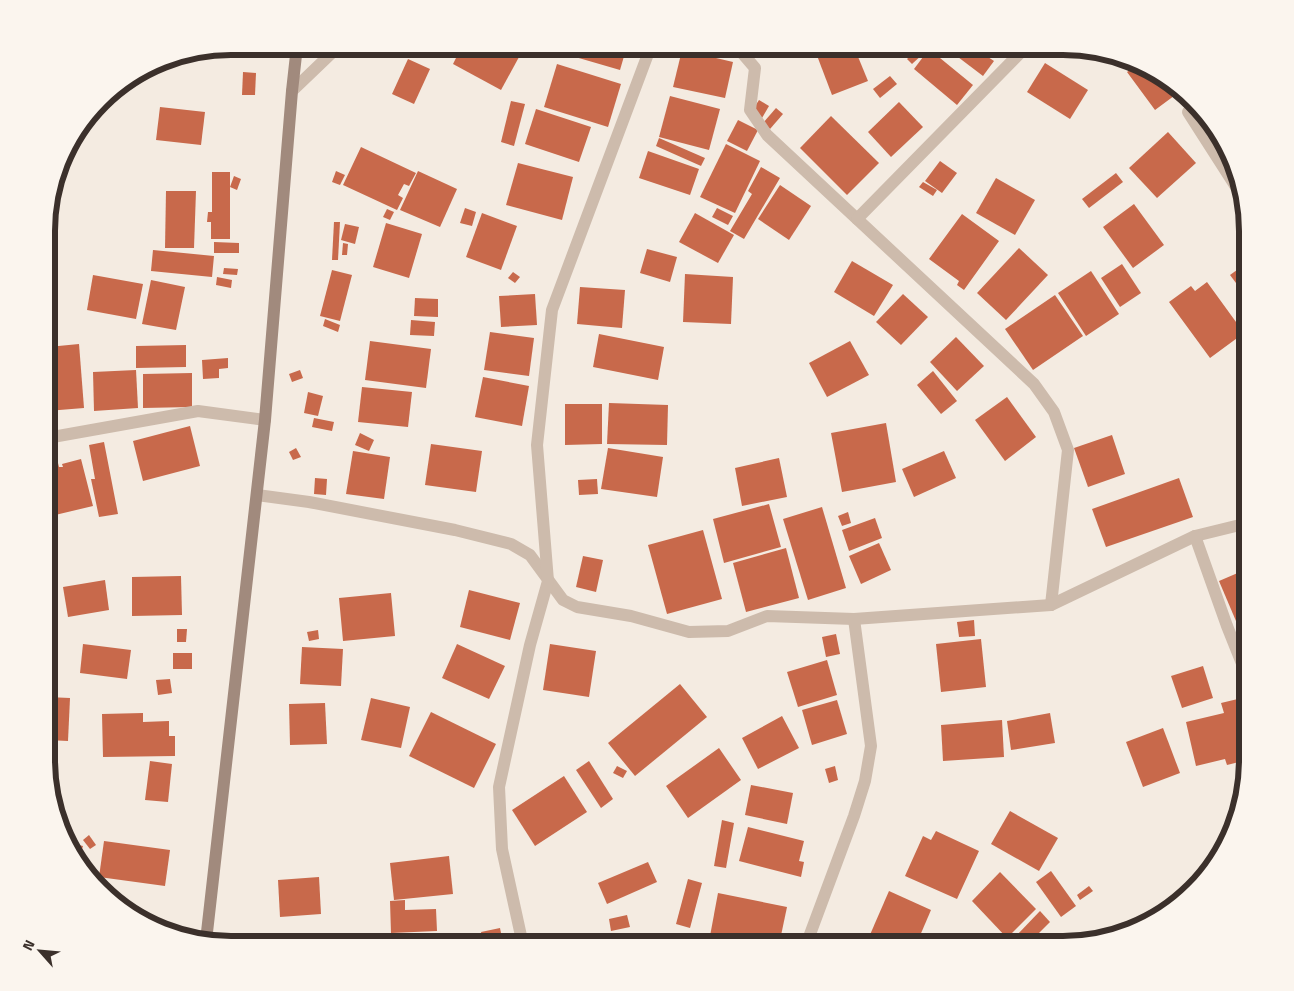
<svg xmlns="http://www.w3.org/2000/svg" width="1294" height="991" viewBox="0 0 1294 991" font-family="'Titillium Web',sans-serif">
<style>
.building{fill:#c8694b}
.lines{fill:none;stroke-linecap:round;stroke-linejoin:round}
.minor{stroke:#cdbbac;stroke-width:12}
.secondary{stroke:#a18a7d;stroke-width:12}
.rim{fill:none;stroke:#3b302b;stroke-width:6}
</style>
<rect width="100%" height="100%" fill="#f4ebe1"/>
<g class="building">
<polygon points="462,46 525,46 501,90 453,64"/>
<polygon points="568,46 627,46 620,70 565,54"/>
<polygon points="832,47 854,47 868,81 832,95 816,53"/>
<polygon points="896,47 916,47 917,49 906,58"/>
<polygon points="965,47 973,47 994,61 983,76 958,57"/>
<polygon points="919,48 924,53 912,64 907,59"/>
<polygon points="929,49 973,85 957,105 914,69"/>
<polygon points="682,50 733,62 725,98 673,87"/>
<polygon points="408,59 430,69 414,104 392,94"/>
<polygon points="1045,63 1088,90 1070,119 1027,92"/>
<polygon points="557,64 621,84 608,127 544,107"/>
<polygon points="1139,64 1158,76 1182,90 1155,110 1127,72"/>
<polygon points="243,72 256,73 255,95 242,95"/>
<polygon points="890,76 897,84 880,98 873,89"/>
<polygon points="670,96 720,109 709,150 659,137"/>
<polygon points="759,100 769,106 762,118 752,111"/>
<polygon points="511,101 525,104 514,146 501,142"/>
<polygon points="899,102 923,127 891,157 868,132"/>
<polygon points="160,107 205,112 201,145 156,140"/>
<polygon points="776,108 783,114 770,129 763,123"/>
<polygon points="536,109 591,127 579,162 525,144"/>
<polygon points="831,116 879,163 847,195 800,148"/>
<polygon points="738,120 758,130 747,151 727,141"/>
<polygon points="1168,132 1196,163 1157,198 1129,168"/>
<polygon points="659,138 705,158 701,166 656,146"/>
<polygon points="726,144 760,161 735,213 700,197"/>
<polygon points="361,147 416,173 409,186 404,184 398,195 403,198 397,210 343,185"/>
<polygon points="648,151 699,169 690,195 639,178"/>
<polygon points="940,161 957,173 942,193 925,181"/>
<polygon points="518,163 573,177 562,220 506,205"/>
<polygon points="761,167 780,178 744,239 730,231 752,194 748,191"/>
<polygon points="336,171 345,175 340,185 332,182"/>
<polygon points="418,171 457,189 440,227 400,210"/>
<polygon points="212,172 230,172 230,239 211,239 211,222 207,222 208,212 212,212"/>
<polygon points="1116,173 1123,182 1089,208 1082,199"/>
<polygon points="234,176 241,179 237,190 230,187"/>
<polygon points="996,178 1035,200 1015,235 976,213"/>
<polygon points="923,182 937,190 933,196 919,187"/>
<polygon points="780,185 811,206 789,240 758,219"/>
<polygon points="166,191 196,191 194,248 165,248"/>
<polygon points="1134,204 1164,245 1133,268 1103,227"/>
<polygon points="465,208 476,212 472,226 460,223"/>
<polygon points="717,208 733,216 728,225 712,217"/>
<polygon points="387,209 394,212 390,220 383,217"/>
<polygon points="482,213 517,226 501,270 466,257"/>
<polygon points="695,213 734,235 718,263 679,242"/>
<polygon points="962,214 999,241 964,290 957,285 959,281 929,259"/>
<polygon points="334,222 340,222 338,260 332,260"/>
<polygon points="386,223 422,234 409,278 373,267"/>
<polygon points="345,224 359,227 355,244 341,240"/>
<polygon points="214,242 239,243 239,253 214,253"/>
<polygon points="343,243 348,244 347,255 342,255"/>
<polygon points="1019,248 1048,275 1006,320 977,293"/>
<polygon points="647,249 677,257 670,282 640,273"/>
<polygon points="153,250 214,256 212,277 151,271"/>
<polygon points="852,261 893,285 874,316 834,292"/>
<polygon points="1248,262 1248,299 1230,275"/>
<polygon points="1122,264 1141,293 1120,307 1101,278"/>
<polygon points="224,268 238,269 237,275 223,274"/>
<polygon points="332,270 352,275 340,321 320,316"/>
<polygon points="1091,271 1119,314 1086,336 1058,293"/>
<polygon points="513,272 520,277 515,283 508,278"/>
<polygon points="685,274 733,277 731,324 683,322"/>
<polygon points="93,275 143,284 136,319 87,310"/>
<polygon points="217,277 232,280 231,288 216,285"/>
<polygon points="151,280 185,287 176,330 142,324"/>
<polygon points="1207,282 1244,333 1210,358 1169,302 1191,286 1195,291"/>
<polygon points="580,287 625,290 622,328 577,324"/>
<polygon points="535,294 537,325 501,327 499,296"/>
<polygon points="903,294 928,317 901,345 876,322"/>
<polygon points="1055,295 1083,336 1033,370 1005,329"/>
<polygon points="415,298 438,299 438,317 414,316"/>
<polygon points="325,319 340,325 338,332 323,326"/>
<polygon points="411,320 435,322 434,336 410,335"/>
<polygon points="490,332 534,338 529,376 484,370"/>
<polygon points="599,334 664,347 658,380 593,367"/>
<polygon points="956,337 984,366 957,391 930,362"/>
<polygon points="370,341 431,349 426,388 365,380"/>
<polygon points="850,341 869,375 827,397 809,363"/>
<polygon points="79,344 84,408 47,411 48,347"/>
<polygon points="186,345 186,367 136,368 136,346"/>
<polygon points="228,358 228,368 219,369 219,378 203,379 202,360"/>
<polygon points="136,370 138,408 94,411 93,372"/>
<polygon points="300,370 303,378 292,382 289,374"/>
<polygon points="933,371 957,401 941,414 917,385"/>
<polygon points="192,373 192,407 143,408 143,374"/>
<polygon points="483,377 529,386 522,426 475,417"/>
<polygon points="362,387 412,392 408,427 358,422"/>
<polygon points="308,392 323,396 318,416 304,413"/>
<polygon points="1007,397 1036,437 1005,461 975,420"/>
<polygon points="609,403 668,405 667,445 607,444"/>
<polygon points="565,404 602,404 602,444 565,445"/>
<polygon points="314,418 334,422 332,431 312,427"/>
<polygon points="886,423 896,482 842,492 831,433"/>
<polygon points="190,426 200,466 143,481 133,441"/>
<polygon points="360,433 374,440 369,451 355,445"/>
<polygon points="1112,435 1125,474 1088,487 1074,448"/>
<polygon points="104,442 118,514 99,517 91,479 95,479 89,445"/>
<polygon points="431,444 482,451 476,492 425,485"/>
<polygon points="296,448 301,457 293,460 289,452"/>
<polygon points="608,448 663,457 657,497 601,489"/>
<polygon points="353,451 390,457 384,499 346,494"/>
<polygon points="944,451 956,478 914,497 902,469"/>
<polygon points="779,458 787,497 742,506 735,468"/>
<polygon points="81,459 93,506 51,516 47,500 47,465 58,463 59,467 63,467 62,464"/>
<polygon points="315,478 327,479 326,495 314,494"/>
<polygon points="1179,478 1193,517 1106,547 1092,509"/>
<polygon points="597,479 598,494 579,495 578,480"/>
<polygon points="769,504 781,547 724,563 713,519"/>
<polygon points="822,507 846,588 808,600 783,519"/>
<polygon points="848,512 851,523 842,526 838,516"/>
<polygon points="875,518 882,538 849,551 842,530"/>
<polygon points="703,530 722,599 667,614 648,545"/>
<polygon points="879,543 891,570 861,584 849,556"/>
<polygon points="786,548 799,598 746,612 733,563"/>
<polygon points="583,556 603,560 596,592 576,587"/>
<polygon points="1247,569 1247,647 1219,581"/>
<polygon points="181,576 182,615 132,616 132,577"/>
<polygon points="105,580 109,610 68,617 63,587"/>
<polygon points="469,590 520,603 510,640 460,627"/>
<polygon points="391,593 395,636 343,641 339,598"/>
<polygon points="974,620 975,636 959,637 957,622"/>
<polygon points="177,629 187,629 186,642 177,642"/>
<polygon points="318,630 319,639 309,641 307,632"/>
<polygon points="836,634 840,654 826,657 822,637"/>
<polygon points="981,639 986,687 941,692 936,644"/>
<polygon points="83,644 131,650 127,679 80,673"/>
<polygon points="457,644 505,666 489,699 442,678"/>
<polygon points="550,644 596,651 589,697 543,690"/>
<polygon points="302,647 343,649 341,686 300,684"/>
<rect x="173" y="653" width="19" height="16"/>
<polygon points="827,660 837,695 798,707 787,672"/>
<polygon points="1203,666 1213,698 1182,708 1171,676"/>
<polygon points="170,679 172,693 158,695 156,680"/>
<polygon points="680,684 707,717 635,776 608,743"/>
<polygon points="47,697 70,698 68,741 47,740"/>
<polygon points="371,698 410,707 401,748 361,740"/>
<polygon points="1242,698 1247,722 1247,760 1227,765 1225,759 1196,766 1186,722 1224,713 1221,703"/>
<polygon points="837,700 847,734 812,745 802,710"/>
<polygon points="325,703 327,744 290,745 289,704"/>
<polygon points="431,712 496,744 474,788 409,756"/>
<polygon points="143,713 143,722 169,721 169,736 175,736 175,756 103,757 102,714"/>
<polygon points="1050,713 1055,743 1011,750 1007,721"/>
<polygon points="782,716 799,748 758,769 742,738"/>
<polygon points="1002,720 1004,757 943,761 941,725"/>
<polygon points="1163,728 1180,773 1143,787 1126,742"/>
<polygon points="719,748 741,780 688,818 666,786"/>
<polygon points="150,761 172,764 168,802 145,800"/>
<polygon points="589,761 613,799 601,808 576,770"/>
<polygon points="617,766 627,771 623,778 613,773"/>
<polygon points="835,766 838,780 829,783 825,769"/>
<polygon points="564,776 587,812 535,846 512,810"/>
<polygon points="751,785 793,793 787,824 745,815"/>
<polygon points="1010,811 1058,838 1039,871 991,844"/>
<polygon points="722,820 734,823 726,868 714,866"/>
<polygon points="748,827 804,841 799,861 804,862 801,877 739,861"/>
<polygon points="936,831 979,851 957,899 905,876 923,836 931,840"/>
<polygon points="89,835 96,845 90,849 83,840"/>
<polygon points="104,841 170,850 165,886 99,877"/>
<polygon points="74,844 83,846 79,859 72,850"/>
<polygon points="449,856 453,894 394,900 390,863"/>
<polygon points="648,862 657,882 607,904 598,883"/>
<polygon points="1051,871 1076,906 1061,917 1036,882"/>
<polygon points="1000,872 1036,909 1007,938 972,901"/>
<polygon points="319,877 321,914 280,917 278,880"/>
<polygon points="688,879 702,883 690,928 676,924"/>
<polygon points="1089,886 1093,891 1080,900 1077,895"/>
<polygon points="889,891 931,910 916,945 886,945 869,937"/>
<polygon points="718,893 787,907 779,945 750,945 710,936"/>
<polygon points="405,900 405,910 436,909 437,931 391,933 390,901"/>
<polygon points="1040,911 1050,922 1027,945 1019,945 1013,939"/>
<polygon points="627,915 630,927 611,931 609,919"/>
<polygon points="500,928 503,943 483,944 481,932"/>
<polygon points="477,933 478,944 388,944 388,940"/>
<rect x="661" y="937" width="11" height="8"/>
<polygon points="678,938 702,944 702,945 677,945"/>
</g>
<g class="lines">
<g class="minor">
<polyline points="734,46 737,47 755,68 750,110 767,135 1034,384 1054,412 1068,450 1051,605"/>
<polyline points="292,91 339,46"/>
<polyline points="1188,112 1238,190"/>
<polyline points="857,219 1026,47"/>
<polyline points="47,438 198,411 265,420"/>
<polyline points="257,495 309,502 455,530 511,544 530,555 563,600 577,607 631,616 689,632 728,631 767,616 854,619 1051,605 1195,536 1248,523"/>
<polyline points="1195,536 1227,626 1247,676"/>
<polyline points="523,945 502,849 499,787 530,645 548,581 537,445 552,310 651,46"/>
<polyline points="806,945 854,816 865,781 871,746 854,619"/>
</g>
<polyline class="secondary" points="206,941 265,420 292,91 297,46"/>
</g>
<path d="M0 0H1294V991H0ZM231 55H1063A176 176 0 0 1 1239 231V760A176 176 0 0 1 1063 936H231A176 176 0 0 1 55 760V231A176 176 0 0 1 231 55Z" fill="#fbf5ee" fill-rule="evenodd"/>
<path class="rim" d="M231 55H1063A176 176 0 0 1 1239 231V760A176 176 0 0 1 1063 936H231A176 176 0 0 1 55 760V231A176 176 0 0 1 231 55Z"/>
<g transform="translate(40 951) rotate(297)" stroke="#fbf5ee" stroke-width="4" paint-order="stroke">
<path d="M0-4L9 19L0 12L-9 19Z" fill="#3b302b"/>
<text y="-8" font-size="14" font-weight="bold" text-anchor="middle" fill="#3b302b">N</text>
</g>
</svg>
